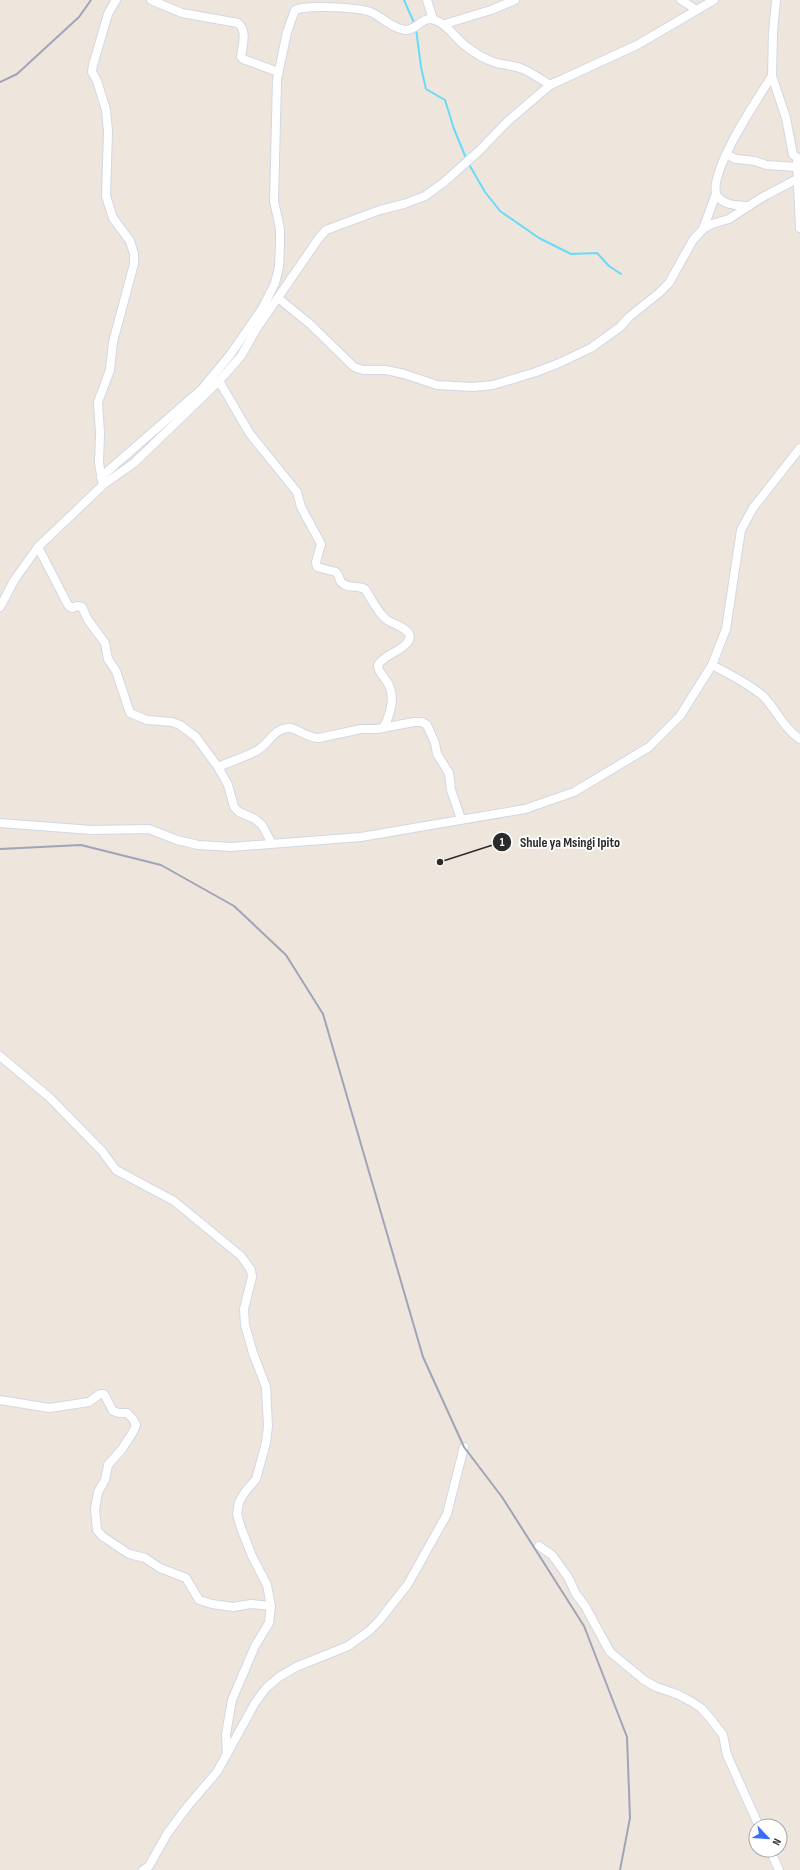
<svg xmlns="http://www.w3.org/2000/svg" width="800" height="1870" viewBox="0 0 800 1870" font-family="'Sofia Sans Condensed',sans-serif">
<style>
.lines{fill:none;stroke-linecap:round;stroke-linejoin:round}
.stream{stroke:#67dcf8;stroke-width:2}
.street-casing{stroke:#d2d7e5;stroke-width:10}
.street{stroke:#fff;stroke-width:8}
.rail{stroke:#9fa4b7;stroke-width:2}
.leader{fill:none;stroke:#2b2b2b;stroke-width:1.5}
.callout-dot{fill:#2b2b2b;stroke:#fff;stroke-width:1.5}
.mark-label{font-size:12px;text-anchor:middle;font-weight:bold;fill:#fff}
.callout-label{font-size:14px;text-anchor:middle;font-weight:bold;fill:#2b2b2b;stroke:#fff;stroke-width:3.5;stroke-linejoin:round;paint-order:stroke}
</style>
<rect width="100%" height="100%" fill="#eee5dd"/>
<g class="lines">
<g class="stream">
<polyline points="404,0 415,25"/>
<polyline points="416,29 421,67 426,89 445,100 454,129 466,158"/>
<polyline points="470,166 485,192 500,211 539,238 571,254 597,253 609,266 621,274"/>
</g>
<defs>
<g id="street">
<path d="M151,0L182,13L238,23C248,31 242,46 241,57L243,59L278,72"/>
<polyline points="427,0 433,19"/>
<polyline points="681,0 695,9"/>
<polyline points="776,0 773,32 772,76 786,118 793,155 800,159"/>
<polyline points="445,24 491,10 515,0"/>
<polyline points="727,155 736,159 755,161 766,165 797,167"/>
<polyline points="797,162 800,228"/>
<path d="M748,206C736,205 723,206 716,194C710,169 758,98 772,76"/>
<polyline points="703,229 716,194"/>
<polyline points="278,298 310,324 354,367 363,370 386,370 404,374 437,385 473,387 493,385 536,372 557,364 591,348 620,327 629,317 659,293 669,283 693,240 703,229 712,224 729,219 761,198 797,179"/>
<path d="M219,381L250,434L297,492L301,507L321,544L316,562L317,567L336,572C339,575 339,579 341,582C347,589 357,585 365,589C371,598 377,612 386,619C392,625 421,630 405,645C397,653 384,655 378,665C378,672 382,674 385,679C397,694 391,712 384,727"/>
<path d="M101,477L202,389L230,355L262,309L275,283L279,267L280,246V229L274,201L277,80L287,32L295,10C307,5 361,7 373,13C384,19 392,28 405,30C417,31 422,15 435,20C449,25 455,39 467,47C476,54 486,60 497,63C506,65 515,66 523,69C533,74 541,79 550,85"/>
<polyline points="102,481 99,463 100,433 98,402 110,370 113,342 134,264 134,254 130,241 113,218 106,196 108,131 106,110 97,81 92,72 93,65 108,14 116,0"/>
<polyline points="38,547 68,605 72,608 77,606 82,607 88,620 105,643 108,659 116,671 130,713 147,720 172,722 180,725 196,737 218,767 228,785 234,807 239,812 255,819 262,825 271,842"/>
<polyline points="0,607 15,579 38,547 104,484 134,463 219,381 241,356 257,328 319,238 326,230 380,210 404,204 425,196 443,183 479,151 507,122 550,85 637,45 714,0"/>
<path d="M712,665C729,674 748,683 763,696C776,709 784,729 800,739"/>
<path d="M218,767C231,761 246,757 258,750C269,743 275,727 290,728C299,729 307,738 319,738L361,729H377L414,722H422L427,725L435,743L437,754L449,773L451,790L461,819"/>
<polyline points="0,823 92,830 149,829 177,840 198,845 231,847 361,837 525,809 574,792 649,747 680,716 712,665 726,629 741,530 753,508 800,448"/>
<polyline points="0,1056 49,1097 102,1151 116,1170 174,1201 241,1256 251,1270 252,1277 244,1309 245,1325 253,1353 266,1387 268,1426 266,1443 256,1479 245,1492 239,1502 237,1514 241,1528 252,1556 267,1585 271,1606 269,1623 255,1646 232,1700 226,1734 227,1754"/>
<polyline points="0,1400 49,1408 89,1402 100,1394 104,1394 113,1411 119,1413 127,1413 133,1419 136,1425 133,1432 122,1449 108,1465 105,1480 98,1492 95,1509 97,1530 102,1536 129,1554 145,1558 160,1568 186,1578 199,1600 212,1604 233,1607 251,1604 271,1606"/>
<polyline points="539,1546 552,1555 568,1577 576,1594 585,1606 610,1652 644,1680 656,1687 677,1694 692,1702 701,1708 710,1718 723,1735 727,1755 759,1826"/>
<polyline points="770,1850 779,1870"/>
<polyline points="143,1870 149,1866 167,1834 187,1807 217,1772 255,1703 266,1688 279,1677 296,1667 348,1646 369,1631 379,1621 408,1584 447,1514 464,1447"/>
</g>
</defs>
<use href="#street" class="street-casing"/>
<use href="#street" class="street"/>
<g class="rail">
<polyline points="0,82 17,74 79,17 91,0"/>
<polyline points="0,849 81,845 161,865 234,906 286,955 323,1014 423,1357 464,1447 502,1497 584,1626 627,1737 630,1818 620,1870"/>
</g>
</g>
<path class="leader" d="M440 862L502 842"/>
<g class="callout-dot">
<circle cx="440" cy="862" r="4"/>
<circle cx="502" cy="842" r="10"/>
</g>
<g class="mark-label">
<text x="502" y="846">1</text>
</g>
<g class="callout-label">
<text x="570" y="847">Shule ya Msingi Ipito</text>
</g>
<g transform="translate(768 1838) rotate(115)"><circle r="19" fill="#ffffff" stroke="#aaaaaa"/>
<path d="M0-3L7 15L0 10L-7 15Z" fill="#396cff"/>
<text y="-6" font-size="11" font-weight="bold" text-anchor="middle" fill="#2b2b2b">N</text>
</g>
</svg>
